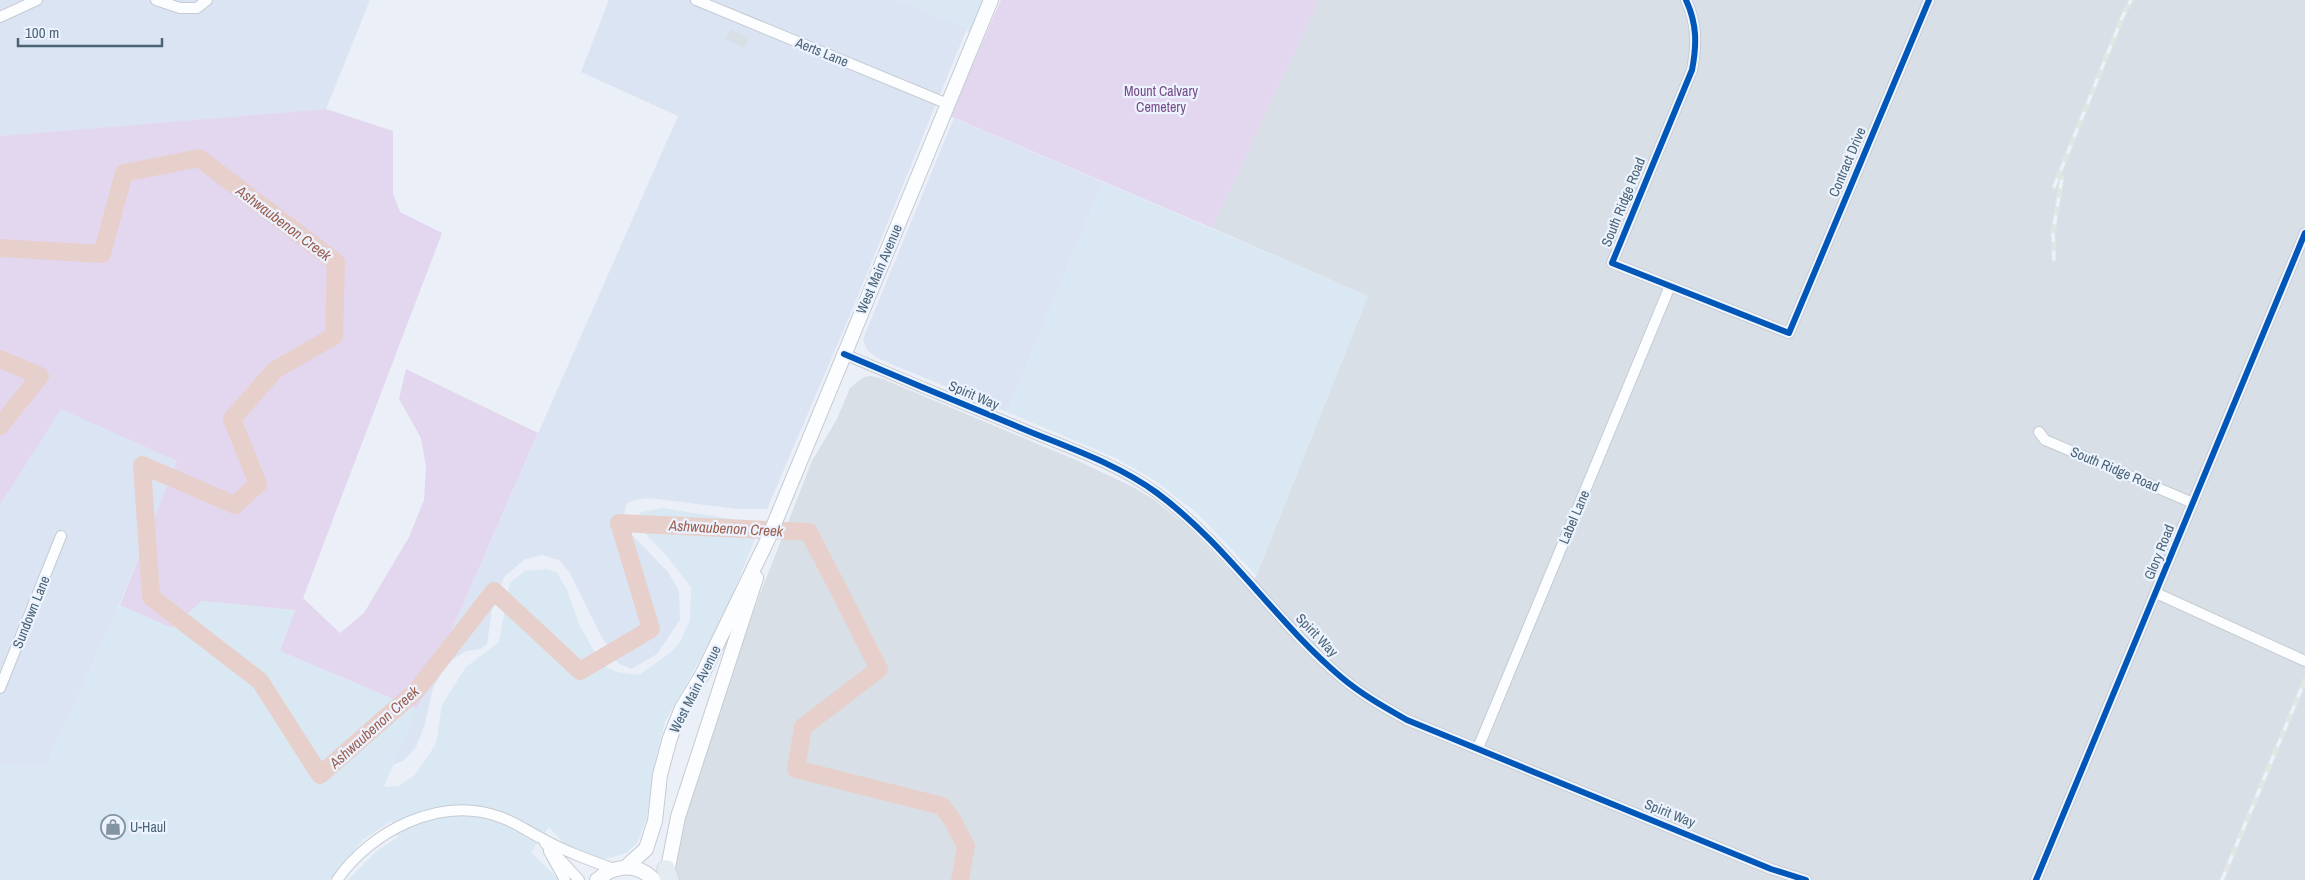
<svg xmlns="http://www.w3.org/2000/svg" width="2305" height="880" viewBox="0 0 2305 880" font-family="'Archivo Narrow',sans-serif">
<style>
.residential{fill:#dbe4f2}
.commercial{fill:#d9e8f2}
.industrial{fill:#d9dfe7}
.green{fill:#e2d7ef}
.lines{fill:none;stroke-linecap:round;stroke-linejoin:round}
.river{stroke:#e7d0cc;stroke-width:18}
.street-casing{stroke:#c5cbd3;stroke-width:12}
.secondary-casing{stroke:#c5cbd3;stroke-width:16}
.highway-casing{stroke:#c3ccd3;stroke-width:19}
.street{stroke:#fcfdfe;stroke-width:10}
.secondary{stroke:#fcfdfe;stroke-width:14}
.highway{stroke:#e4ecf1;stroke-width:18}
.rail-casing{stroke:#e2e6e3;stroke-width:5}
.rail{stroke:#ecf3ff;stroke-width:3;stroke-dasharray:9;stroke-linecap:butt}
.cycleway-casing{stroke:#ecf3ff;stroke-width:9}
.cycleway{stroke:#0057b8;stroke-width:6}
.labels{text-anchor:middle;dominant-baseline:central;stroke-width:4.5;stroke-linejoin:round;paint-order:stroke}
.street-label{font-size:14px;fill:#4b6475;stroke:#ecf3ff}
.park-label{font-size:14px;fill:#764986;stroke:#ecf3ff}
.poi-label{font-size:14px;fill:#4b6475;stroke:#ecf3ff;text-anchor:start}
.water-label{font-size:15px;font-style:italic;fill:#9c5e4e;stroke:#ecf3ff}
</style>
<rect width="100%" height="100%" fill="#ebeff7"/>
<g class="residential">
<polygon points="0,0 370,0 326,109 0,136"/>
<polygon points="609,0 895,0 967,28 850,315 767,509 738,509 649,498 634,500 626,504 624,517 632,535 668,572 679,591 680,620 657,654 631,669 618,663 600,634 570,573 559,560 542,555 525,559 504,577 492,609 487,644 480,649 466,651 452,660 441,674 433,688 425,724 416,747 403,761 392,765 678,116 581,72"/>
<polygon points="954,118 1103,182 1007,412 877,358 867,350 863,339"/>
<polygon points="61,408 178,461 116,613 46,766 0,765 0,505"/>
</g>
<g class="commercial">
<polygon points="895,0 991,0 974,42 966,28"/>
<polygon points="1103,182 1368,296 1256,575 1196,512 1154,480 1116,458 1007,412"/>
<polygon points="663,508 731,519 760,527 723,617 665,722 655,763 646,821 637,843 626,853 605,859 585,854 565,844 549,827 531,852 559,880 348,880 377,851 398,837 391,821 364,839 329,880 0,880 0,765 46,766 120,605 172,628 202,601 295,610 280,651 417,709 384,787 399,786 414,776 436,744 442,705 466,667 499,642 510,583 525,571 548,569 557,573 567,590 580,626 600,662 607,667 617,672 639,675 671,652 680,642 690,620 691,587 666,555 642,530 638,519 641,512"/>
</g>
<g class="industrial">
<polygon points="1310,0 2305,0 2305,880 678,880 674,876 677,848 687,809 753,612 812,461 837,419 850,388 864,377 871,376 883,379 1076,460 1133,487 1153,499 1187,526 1250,591 1368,296 1212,228"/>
<polygon points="730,29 749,38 745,48 725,39"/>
</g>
<g class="green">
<polygon points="1001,0 1319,0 1212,228 950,116"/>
<polygon points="326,109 393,131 393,193 400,212 442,233 303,598 340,633 364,613 409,537 424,500 426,467 421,438 399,399 406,369 538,433 417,709 280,651 295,610 202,601 172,628 120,605 177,461 61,409 0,505 0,136"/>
</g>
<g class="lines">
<g class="river">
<polyline points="0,248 102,254 124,173 199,158 336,262 334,336 275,370 232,419 258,484 235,505 142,465 151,597 260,681 320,775 417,690 494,591 580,671 651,629 619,523 809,532 879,669 803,727 796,769 942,806 951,818 966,846 960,880"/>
<polyline points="0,359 40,376 0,426"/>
</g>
<defs>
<g id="street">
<polyline points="156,0 180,8 197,8 207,0"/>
<polyline points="696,0 948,104"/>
<path d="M1686,0C1697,24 1697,44 1692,70L1612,263L1789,333L1929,0"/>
<polyline points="0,17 37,0"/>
<path d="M844,354C905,380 967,406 1028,431C1072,449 1119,465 1157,493C1227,545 1275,621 1341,677C1361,694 1384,707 1407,720L1771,869L1806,880"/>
<polyline points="2039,432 2045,440 2193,503"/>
<polyline points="2156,593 2305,661"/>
<polyline points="0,688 61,536"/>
<polyline points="1478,748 1670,286"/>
<polyline points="545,843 579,880"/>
<polyline points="549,851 565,880"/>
<path d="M337,880C371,831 440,795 500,817C515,822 527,831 541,838C564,851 589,860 614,869"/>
<polyline points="2036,880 2305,233"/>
</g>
<g id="secondary">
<polyline points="626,867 646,849 655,821 660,775 670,738 682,708 703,673 768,539 991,0"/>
<polyline points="666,878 678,817 756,578"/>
<path d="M597,880C615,864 637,863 654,880"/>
</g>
<polyline id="highway" points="666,869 670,880"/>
</defs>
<use href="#street" class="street-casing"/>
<use href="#secondary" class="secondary-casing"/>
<use href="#highway" class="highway-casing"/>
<use href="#street" class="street"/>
<use href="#secondary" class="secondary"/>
<use href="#highway" class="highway"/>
<defs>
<g id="rail">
<polyline points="2054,187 2122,18 2131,0"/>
<polyline points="2054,260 2053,233 2062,178"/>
<polyline points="2222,880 2305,680"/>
</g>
</defs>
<use href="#rail" class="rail-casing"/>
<use href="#rail" class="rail"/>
<defs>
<g id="cycleway">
<path d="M1686,0C1697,24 1697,44 1692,70L1612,263L1789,333L1929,0"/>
<path d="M844,354C905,380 967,406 1028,431C1072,449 1119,465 1157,493C1227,545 1275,621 1341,677C1361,694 1384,707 1407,720L1771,869L1806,880"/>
<polyline points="2036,880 2305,233"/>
</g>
</defs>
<use href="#cycleway" class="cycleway-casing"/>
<use href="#cycleway" class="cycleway"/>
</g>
<defs>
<symbol id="shop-ring" viewBox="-11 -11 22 22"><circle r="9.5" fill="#ecf3ff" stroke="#8395a2" stroke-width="1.5"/><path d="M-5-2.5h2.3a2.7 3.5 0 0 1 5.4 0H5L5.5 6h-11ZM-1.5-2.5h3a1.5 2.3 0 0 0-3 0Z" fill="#8395a2"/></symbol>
</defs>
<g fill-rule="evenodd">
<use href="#shop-ring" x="99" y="813" width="28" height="28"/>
</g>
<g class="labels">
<g class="street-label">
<text transform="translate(822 52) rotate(22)">Aerts Lane</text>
<text transform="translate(1847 162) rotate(-67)">Contract Drive</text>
<text transform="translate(1623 202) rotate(-68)">South Ridge Road</text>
<text transform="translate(879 269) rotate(-67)">West Main Avenue</text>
<text transform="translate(974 395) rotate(23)">Spirit Way</text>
<text transform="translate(2115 469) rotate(23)">South Ridge Road</text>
<text transform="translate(1574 517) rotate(-67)">Label Lane</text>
<text transform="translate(2159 552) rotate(-68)">Glory Road</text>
<text transform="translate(31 612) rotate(-68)">Sundown Lane</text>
<text transform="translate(1317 635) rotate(46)">Spirit Way</text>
<text transform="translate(695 689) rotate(-63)">West Main Avenue</text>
<text transform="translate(1670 813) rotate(22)">Spirit Way</text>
</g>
<g class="park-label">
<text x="1161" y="91">Mount Calvary<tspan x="1161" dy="16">Cemetery</tspan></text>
</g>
<g class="poi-label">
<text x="130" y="827">U-Haul</text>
</g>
<g class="water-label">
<text transform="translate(284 223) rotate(37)">Ashwaubenon Creek</text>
<text transform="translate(726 528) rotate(3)">Ashwaubenon Creek</text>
<text transform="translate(374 727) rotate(-42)">Ashwaubenon Creek</text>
</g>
</g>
<path d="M18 38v8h144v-8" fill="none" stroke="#4b6475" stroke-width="2.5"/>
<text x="25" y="38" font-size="15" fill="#4b6475" stroke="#ecf3ff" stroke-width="4" paint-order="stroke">100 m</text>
</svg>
